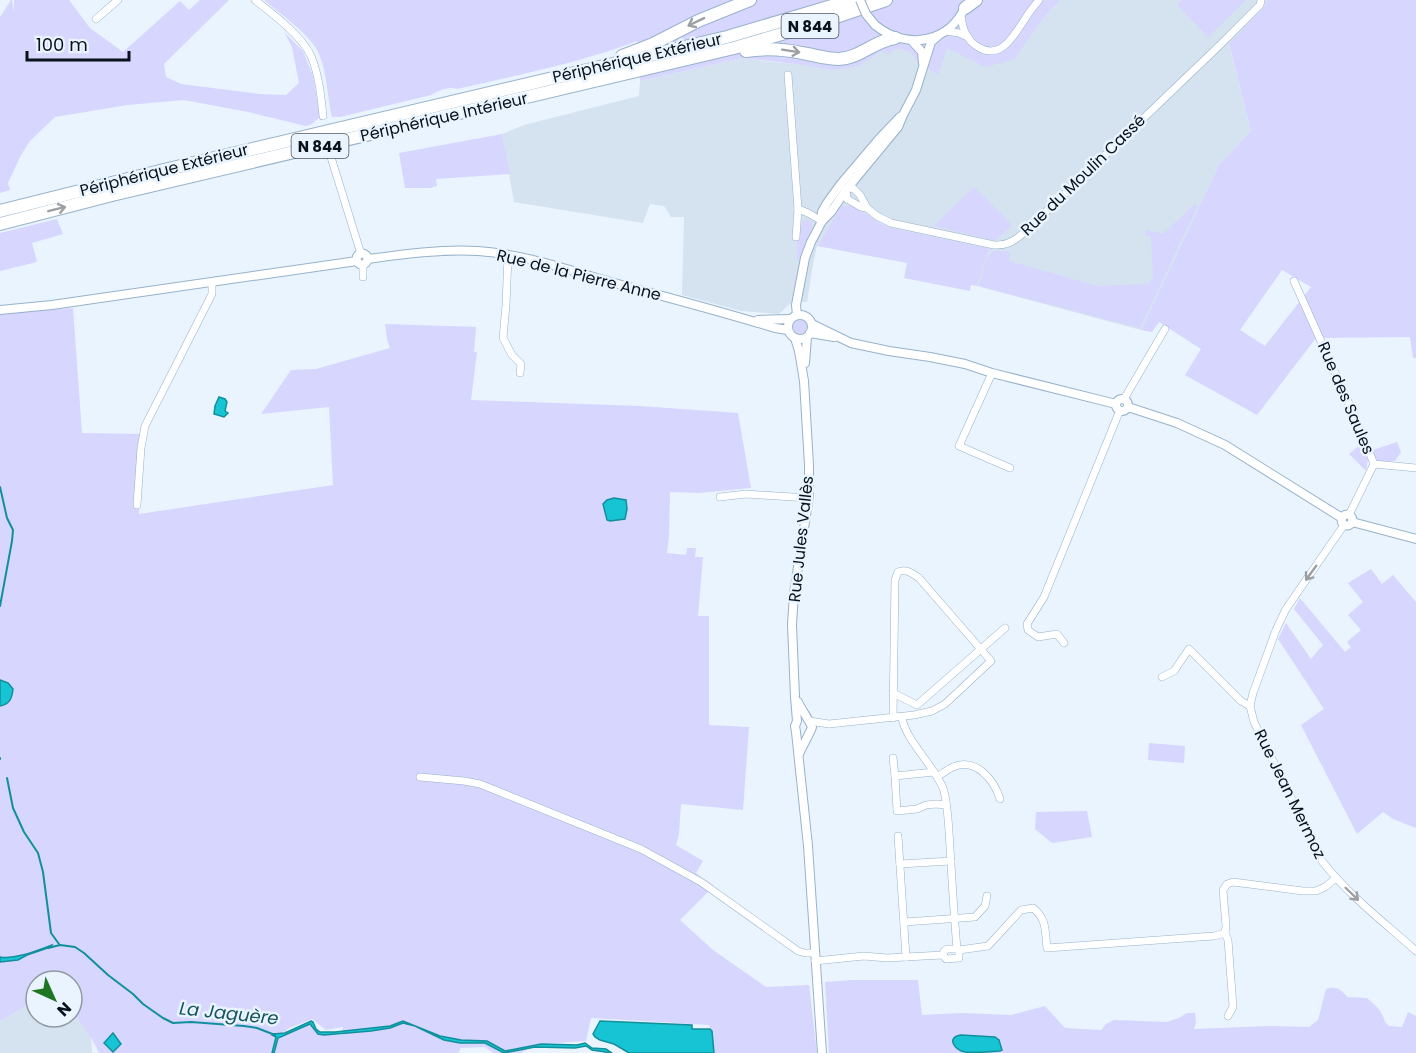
<svg xmlns="http://www.w3.org/2000/svg" width="1416" height="1053" viewBox="0 0 1416 1053" font-family="Poppins,sans-serif">
<style>
.built{fill:#d5e2ef}
.green{fill:#d7d6fe;fill-rule:evenodd}
.water{fill:#17c4d4;stroke:#128f9c;stroke-width:1.5}
.lines{fill:none;stroke-linecap:round;stroke-linejoin:round}
.stream{stroke:#128f9c;stroke-width:2}
.minor-casing{stroke:#97b2cb;stroke-width:8}
.tertiary-casing{stroke:#97b2cb;stroke-width:10}
.trunk-casing{stroke:#97b2cb;stroke-width:14}
.minor{stroke:#fff;stroke-width:7}
.tertiary{stroke:#fff;stroke-width:8}
.trunk{stroke:#fff;stroke-width:12}
.tertiary-bridge-casing{stroke:#97b2cb;stroke-width:10;stroke-linecap:butt}
.tertiary-bridge{stroke:#fff;stroke-width:8}
.oneway{stroke:#9ca0a4}
.labels{text-anchor:middle;dominant-baseline:central;stroke-width:5;stroke-linejoin:round;paint-order:stroke}
.shield{fill:#e9f4ff;stroke:#4c565f;stroke-width:1.5}
.shield-label{font-size:15px;font-weight:bold;fill:#08121b}
.street-label{font-size:16px;fill:#08121b;stroke:#e9f4ff}
.water-label{font-size:18px;font-style:italic;fill:#13535a;stroke:#e9f4ff}
</style>
<rect width="100%" height="100%" fill="#e9f4ff"/>
<g class="built">
<polygon points="1060,0 1267,0 1264,7 1229,45 1251,131 1219,165 1141,330 977,286 988,248 892,228 880,223 855,206 838,209 835,217 817,246 813,264 807,302 792,302 779,314 741,311 682,295 684,217 671,217 664,206 650,204 643,223 514,202 502,134 524,125 639,96 640,81 742,58 780,63 859,66 882,51 896,49 905,50 913,53 917,61 946,48 1038,25"/>
<polygon points="36,1000 36,1017 72,1017 72,1011 91,1036 92,1053 0,1053 0,1020 2,1020"/>
</g>
<g class="green">
<polygon points="11,0 12,0 14,12 14,0 69,0 90,28 123,52 180,1 189,10 200,0 229,0 164,64 166,77 181,84 260,94 286,95 299,83 292,47 284,32 303,51 313,76 320,117 312,124 306,126 248,112 184,100 128,105 55,117 30,141 21,155 8,183 10,190 0,193 0,17"/>
<path d="M264,0H1060L1038,25L1014,59L986,67L947,48L938,75L917,61L912,53L905,50L896,49L888,54L882,51L859,66L834,70L804,65L742,58L640,81L637,41C580,63 517,75 457,89C448,86 439,91 431,95L340,117H332C327,96 327,67 316,48C304,30 280,14 264,0Z"/>
<polygon points="1182,0 1246,0 1208,37 1177,5"/>
<path d="M1267,0H1416V358H1413L1410,337L1316,338L1257,415L1185,375L1201,349L1159,322L1152,332L1141,330L1219,165L1251,131L1229,44L1264,7ZM1282,270L1311,287L1265,346L1240,330Z"/>
<polygon points="502,134 510,174 436,179 437,186 430,188 405,188 399,153"/>
<polygon points="974,187 1012,225 995,241 934,226"/>
<polygon points="1195,204 1197,207 1140,328 979,286 987,258 994,251 1010,251 1009,261 1097,286 1148,284 1153,278 1151,236 1146,236 1146,230 1163,234"/>
<polygon points="843,206 855,206 880,223 892,228 989,248 977,286 971,285 970,291 904,278 907,263 817,246 835,217 838,209"/>
<polygon points="57,219 63,234 32,243 37,262 0,271 0,233"/>
<path d="M806,219L812,223V227L800,260H797V242L799,240C800,232 798,223 806,219Z"/>
<path d="M73,308L82,433L141,434L139,514L333,485L329,407L261,414L291,370L316,369L390,348L387,339L385,324L476,327L474,352H477L471,400L640,406L738,413L751,488L699,493L670,492L669,536L667,553L686,555L687,548H696L695,557H703L698,616H709V725L749,727L743,810L681,804L679,834L676,845L703,861L696,873L714,886L680,920L713,950L766,987L809,985L817,1053H714L709,1025L591,1018L586,1041L532,1045L522,1053H493L485,1047L461,1048L458,1053H99L91,1037L72,1011V981H36V1000L2,1020H0V313ZM312,1019L326,1030L343,1027L342,1035H320L317,1034L310,1025L287,1035V1029Z"/>
<circle cx="800" cy="327" r="7"/>
<polygon points="1397,442 1401,452 1395,461 1376,462 1373,450"/>
<polygon points="1362,443 1368,459 1366,471 1349,454"/>
<polygon points="1371,569 1382,584 1393,575 1416,602 1416,828 1393,819 1383,812 1357,834 1301,725 1324,709 1278,639 1286,623 1311,659 1323,645 1294,609 1300,598 1345,652 1351,647 1347,642 1361,630 1348,615 1363,602 1348,583"/>
<polygon points="1149,743 1185,746 1184,763 1148,760"/>
<polygon points="1087,811 1092,837 1052,843 1035,829 1036,812"/>
<path d="M851,980H918L922,1015L961,1013L1011,1015L1045,1006L1065,1028L1101,1030L1106,1024L1114,1020L1167,1022L1179,1018L1187,1013H1195L1196,1023L1194,1029L1267,1026L1309,1027L1318,1020L1326,989C1336,986 1341,989 1347,997L1367,998L1378,1008L1383,1016L1385,1022L1389,1026L1402,1027L1408,1012L1416,1016V1053H829L825,982Z"/>
</g>
<g class="water">
<polygon points="219,397 225,399 227,402 225,411 228,413 224,417 214,414 215,406"/>
<polygon points="614,498 626,500 627,509 625,519 610,521 607,520 603,504 607,500"/>
<path d="M0,680L8,683L13,689C12,698 10,704 0,706Z"/>
<path d="M52,945L51,947L27,955L18,960L0,962V957C15,960 38,950 52,945Z"/>
<polygon points="311,1021 313,1022 316,1029 320,1032 335,1032 390,1026 403,1021 440,1036 461,1040 487,1041 505,1051 541,1044 577,1045 585,1043 592,1048 606,1049 612,1053 592,1050 586,1046 575,1048 535,1047 504,1053 485,1043 460,1043 444,1040 415,1026 403,1023 390,1028 371,1031 324,1035 318,1034 310,1024 278,1038 274,1053 272,1053 276,1037 272,1035 273,1034 285,1033"/>
<polygon points="600,1021 692,1025 692,1029 710,1029 712,1031 714,1053 629,1053 614,1044 600,1040 595,1037 593,1034"/>
<polygon points="113,1033 121,1044 113,1052 104,1043"/>
<path d="M961,1035L995,1037L999,1040L1002,1050L1000,1051C989,1052 976,1053 965,1052C954,1050 946,1037 961,1035Z"/>
</g>
<g class="lines">
<g class="stream">
<polyline points="0,487 7,518 13,530 12,541 0,606"/>
<polyline points="0,758 0,759"/>
<polyline points="7,778 13,808 24,832 38,853 43,872 51,933 59,944"/>
<polyline points="48,948 60,945 75,947 84,953 108,975 133,994 143,1004 163,1018 173,1023 191,1022 244,1026 257,1028 275,1035"/>
</g>
<defs>
<g id="minor">
<path d="M255,0C273,14 302,36 311,56C319,75 321,96 323,116"/>
<path d="M961,15C962,27 966,40 978,47C1001,61 1014,35 1025,19C1029,12 1034,6 1039,0"/>
<polyline points="96,19 118,0"/>
<polyline points="946,31 959,33 968,37"/>
<polyline points="788,75 798,209 796,237"/>
<polyline points="330,154 361,254"/>
<polyline points="845,189 853,188 860,195 867,208 861,207 847,199 846,190"/>
<path d="M867,208L877,216L891,223L994,245C1009,246 1017,239 1028,229L1221,44L1260,5L1261,0"/>
<polyline points="798,209 808,213 822,221"/>
<polyline points="508,256 506,305 503,338 512,355 521,364 520,373"/>
<polyline points="363,265 363,277"/>
<polyline points="1294,281 1355,417 1374,464 1349,515"/>
<polyline points="992,373 959,446 1010,468"/>
<polyline points="1124,399 1165,329"/>
<polyline points="1374,464 1416,468"/>
<polyline points="720,497 746,494 808,498"/>
<polyline points="137,505 141,448 145,426 212,294 212,282"/>
<path d="M1344,525L1286,609L1276,630L1253,693L1250,706L1254,722L1322,861C1349,896 1384,922 1416,951"/>
<polyline points="1064,643 1057,634 1038,637 1028,630 1027,624 1044,597 1120,410"/>
<polyline points="1162,677 1174,671 1189,649 1241,701 1250,706"/>
<polyline points="893,693 917,705 1005,628"/>
<path d="M902,717C904,738 934,766 943,788C948,802 949,832 950,848C952,881 954,915 957,949"/>
<path d="M809,721L829,724L914,715L932,711L945,704L991,661L919,578C913,574 906,568 898,572L895,580L893,718"/>
<polyline points="893,758 895,776"/>
<polyline points="934,772 895,776 897,811 917,809 926,805 936,804 946,805"/>
<polyline points="420,777 464,781 480,784 641,849 701,882 798,951 805,953 815,953"/>
<path d="M937,777C942,774 948,769 953,767C976,757 994,780 1000,799"/>
<polyline points="898,836 906,957"/>
<polyline points="900,864 951,861"/>
<polyline points="904,922 975,917 985,906 987,896"/>
<polyline points="1225,933 1228,940 1233,1007 1228,1016"/>
<polygon points="947,949 957,949 959,950 959,958 946,959 943,955 944,951"/>
<path d="M959,950L988,946L1021,910L1033,908C1047,919 1045,931 1047,948L1214,936L1225,933L1226,926L1223,890L1227,884L1233,882L1303,891H1316L1325,887L1336,878"/>
<polyline points="815,961 864,956 887,958 943,955"/>
</g>
<g id="tertiary">
<path d="M875,25C907,51 950,43 966,5"/>
<polyline points="912,41 922,52 923,63"/>
<polyline points="822,221 822,212 827,203 840,185 879,139 900,117"/>
<circle cx="362" cy="259" r="5.5"/>
<path d="M368,259C404,254 441,249 478,251C522,254 565,269 607,281C663,296 720,311 775,328L788,330"/>
<polyline points="0,310 52,305 357,261"/>
<circle cx="800" cy="327" r="12"/>
<polyline points="797,315 796,305 805,258 811,242 822,221 831,212 846,190 898,127 903,115 916,90 931,42 938,36"/>
<polyline points="758,320 790,319"/>
<polyline points="812,324 851,343 889,351 930,357 965,364 992,373 1116,404"/>
<polyline points="810,333 834,337"/>
<polyline points="795,338 799,351 804,381 809,465 809,496 794,593 792,625 795,697 797,721 795,726 796,732 808,846 822,1053"/>
<polyline points="805,363 807,337"/>
<circle cx="1122" cy="405" r="6"/>
<polyline points="1128,407 1177,423 1225,445 1342,518"/>
<circle cx="1347" cy="520" r="5.5"/>
<polyline points="1352,522 1416,539"/>
<path d="M798,702C800,707 812,725 812,727C811,731 801,749 799,754"/>
</g>
<g id="trunk">
<polyline points="965,8 976,0"/>
<path d="M746,51C766,48 783,49 802,53C814,55 827,59 839,59C860,58 874,41 895,38"/>
<polyline points="622,56 653,44 698,21 750,0"/>
<polyline points="0,211 164,170 727,37 852,0"/>
<polyline points="0,224 112,195 734,48 809,26 886,0"/>
</g>
</defs>
<use href="#minor" class="minor-casing"/>
<use href="#tertiary" class="tertiary-casing"/>
<use href="#trunk" class="trunk-casing"/>
<use href="#minor" class="minor"/>
<use href="#tertiary" class="tertiary"/>
<use href="#trunk" class="trunk"/>
<defs>
<polyline id="tertiary-bridge" points="860,0 866,14 875,25"/>
</defs>
<use href="#tertiary-bridge" class="tertiary-bridge-casing"/>
<use href="#tertiary-bridge" class="tertiary-bridge"/>
</g>
<defs><path id="oneway-shaft" d="M-6 0H5M1.5-3L5.5 0L1.5 3" fill="none" stroke-width="1.6" stroke-linecap="round" stroke-linejoin="round" transform="scale(1.5)"/></defs>
<g class="oneway">
<use href="#oneway-shaft" transform="translate(696 22) rotate(154)"/>
<use href="#oneway-shaft" transform="translate(791 51) rotate(9)"/>
<use href="#oneway-shaft" transform="translate(57 209) rotate(-14)"/>
<use href="#oneway-shaft" transform="translate(1311 573) rotate(126)"/>
<use href="#oneway-shaft" transform="translate(1352 894) rotate(44)"/>
</g>
<g class="labels">
<g class="shield">
<rect x="781.5" y="14" width="57" height="24" rx="4.5"/>
<rect x="291.5" y="134" width="57" height="24" rx="4.5"/>
</g>
<g class="shield-label">
<text x="810" y="26">N 844</text>
<text x="320" y="146">N 844</text>
</g>
<g class="street-label">
<text transform="translate(637 58) rotate(-13)">Périphérique Extérieur</text>
<text transform="translate(444 117) rotate(-13)">Périphérique Intérieur</text>
<text transform="translate(164 170) rotate(-14)">Périphérique Extérieur</text>
<text transform="translate(1083 175) rotate(-44)">Rue du Moulin Cassé</text>
<text transform="translate(579 275) rotate(14)">Rue de la Pierre Anne</text>
<text transform="translate(1346 398) rotate(67)">Rue des Saules</text>
<text transform="translate(801 539) rotate(-84)">Rue Jules Vallès</text>
<text transform="translate(1290 794) rotate(64)">Rue Jean Mermoz</text>
</g>
<g class="water-label">
<text transform="translate(229 1013) rotate(6)">La Jaguère</text>
</g>
</g>
<g transform="translate(54 999) rotate(135)"><circle r="28" fill="#e9f4ff" stroke="#8f9aa4" stroke-width="1.5"/>
<path d="M0-4.5L10 22L0 15L-10 22Z" fill="#1e7623"/>
<text y="-9" font-size="16" font-weight="bold" text-anchor="middle" fill="#08121b">N</text>
</g>
<path d="M27 51v9h102v-9" fill="none" stroke="#08121b" stroke-width="3"/>
<text x="36" y="51" font-size="18" fill="#08121b" stroke="#e9f4ff" stroke-width="4.5" paint-order="stroke">100 m</text>
</svg>
